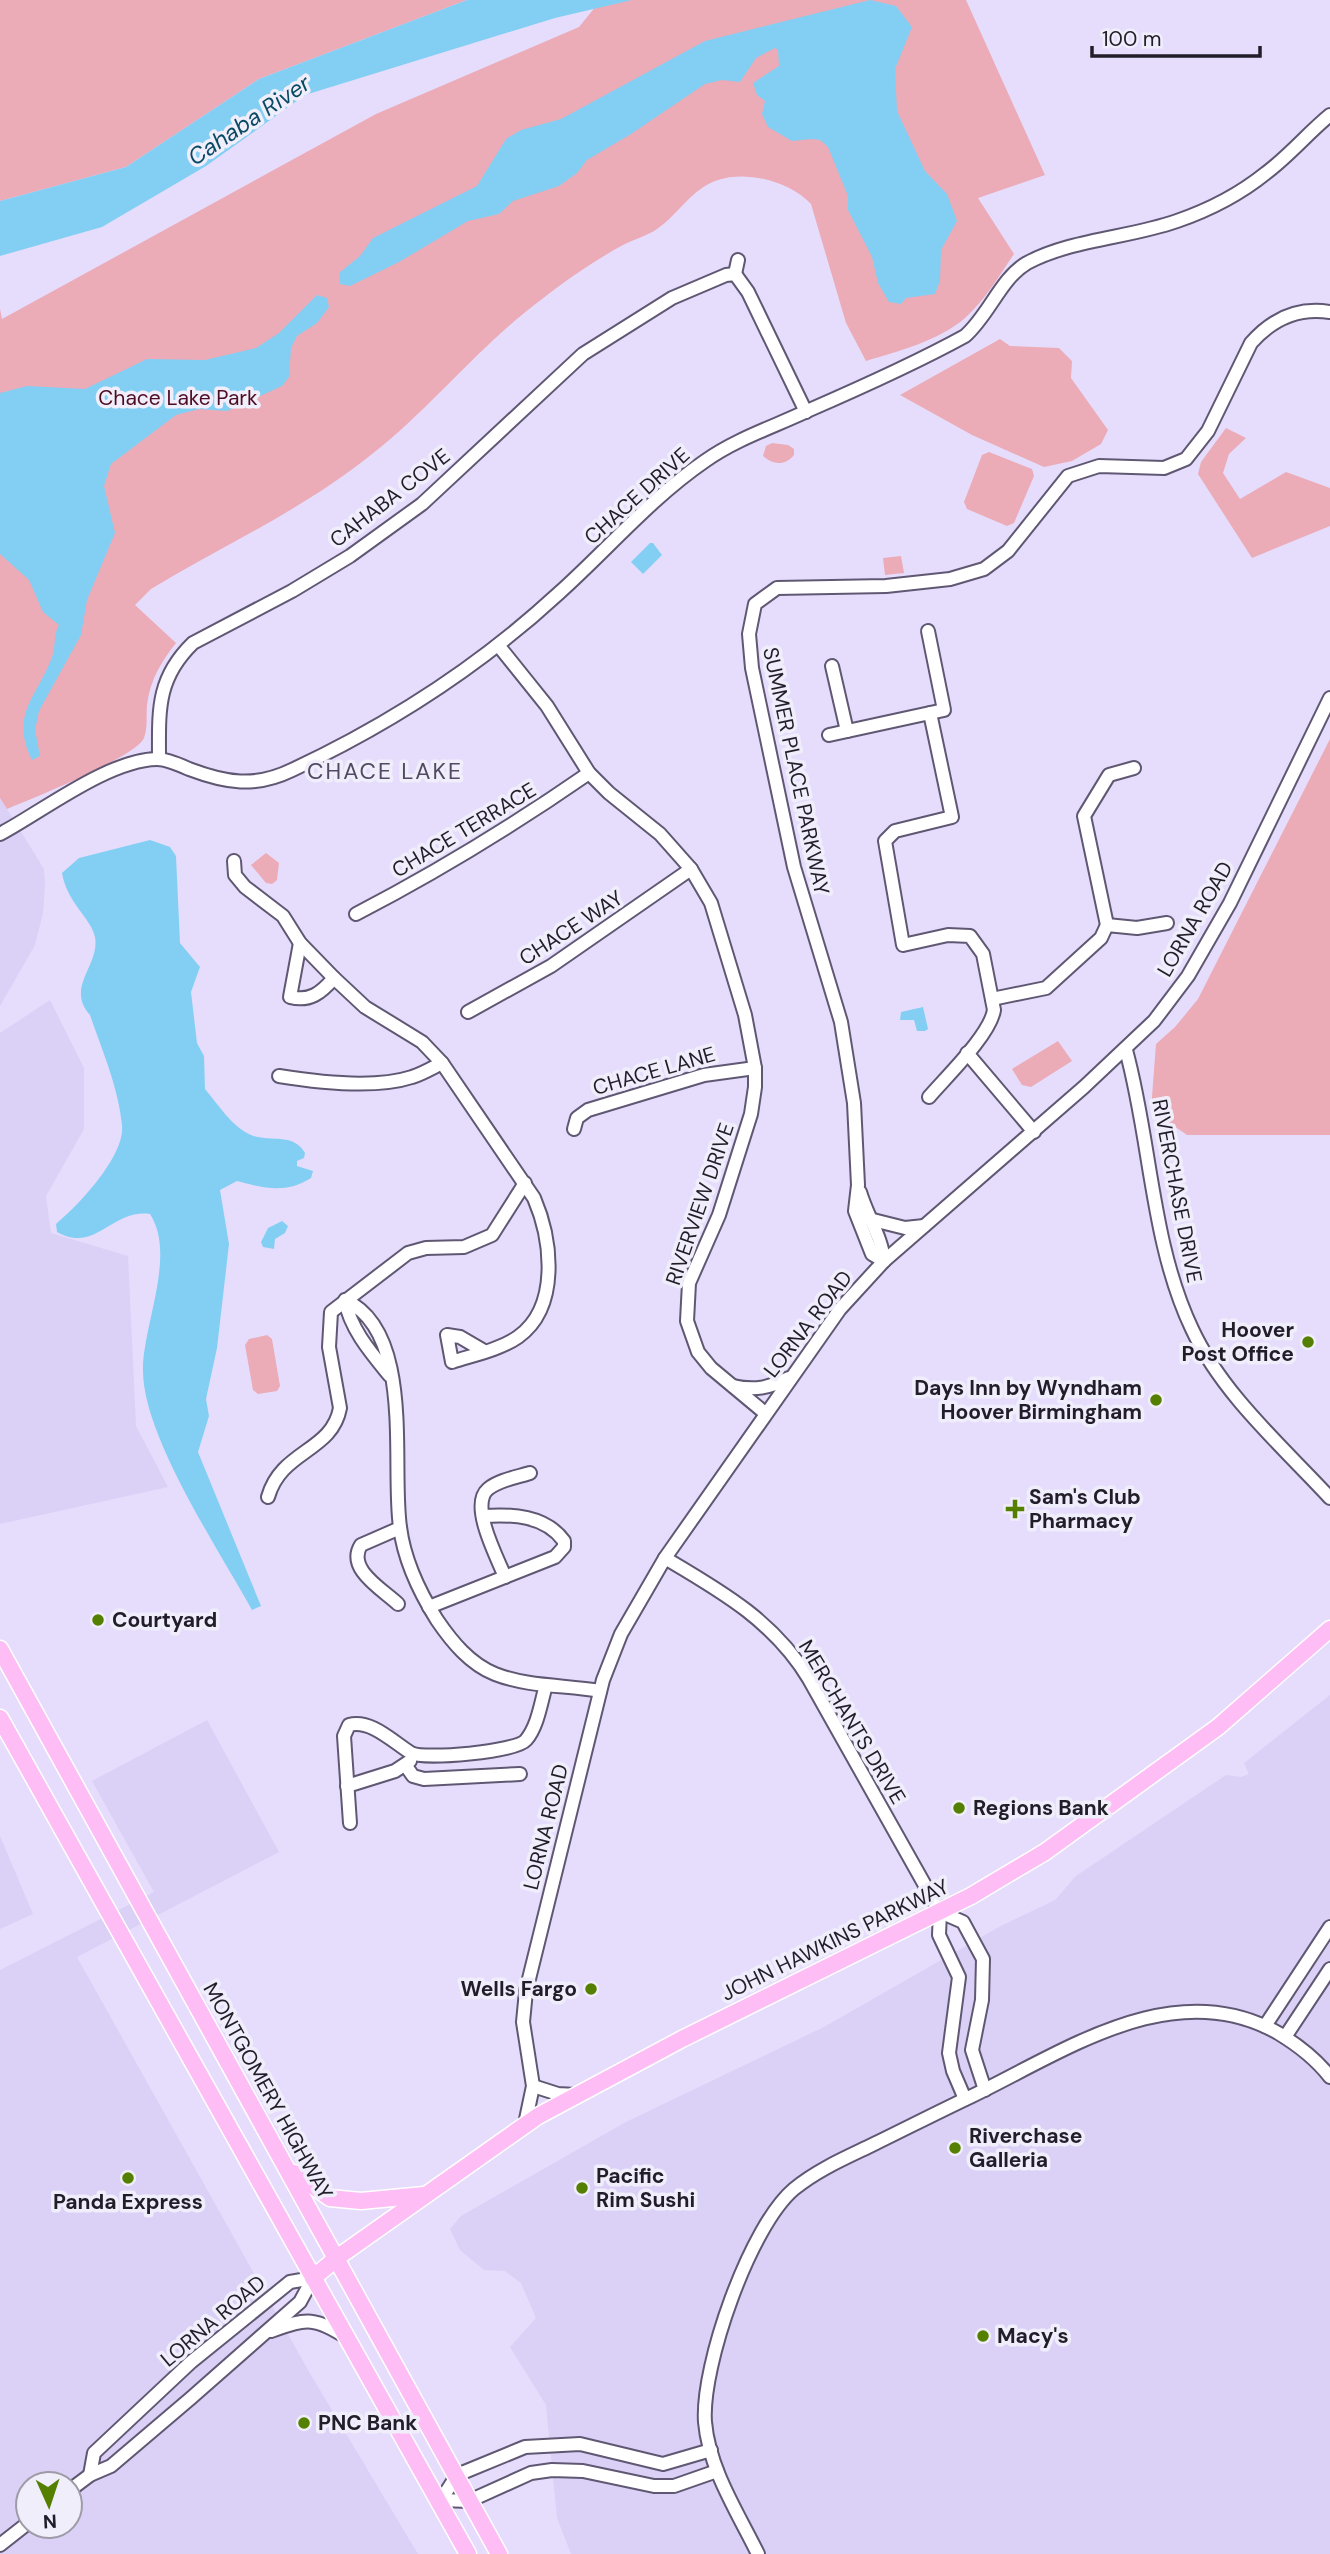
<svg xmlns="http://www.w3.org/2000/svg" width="1330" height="2554" viewBox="0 0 1330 2554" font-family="'DM Sans',sans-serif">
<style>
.built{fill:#dbd0f6;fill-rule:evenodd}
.green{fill:#ebabb7}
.water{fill:#83cff4}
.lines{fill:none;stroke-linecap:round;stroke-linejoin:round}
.minor-casing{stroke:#605873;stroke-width:16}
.major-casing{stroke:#fff;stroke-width:19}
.minor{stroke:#fff;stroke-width:12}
.major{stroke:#febdf5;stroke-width:16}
.poi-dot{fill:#557f01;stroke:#f1eefb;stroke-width:2.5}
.labels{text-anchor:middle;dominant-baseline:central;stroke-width:7;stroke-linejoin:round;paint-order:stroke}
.park-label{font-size:21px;fill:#4d0b21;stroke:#f1eefb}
.street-label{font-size:21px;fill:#211e29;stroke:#f1eefb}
.poi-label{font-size:21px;font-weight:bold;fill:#211e29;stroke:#f1eefb;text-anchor:start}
.water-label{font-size:23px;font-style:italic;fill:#094a63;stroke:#f1eefb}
.neighbourhood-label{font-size:23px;letter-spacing:2px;fill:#524a64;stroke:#f1eefb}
</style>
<rect width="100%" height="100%" fill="#e6ddfd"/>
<g class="built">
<polygon points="0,798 44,869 45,884 43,913 35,945 0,1006"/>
<polygon points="50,1000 84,1068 84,1129 46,1196 51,1233 128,1256 136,1426 168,1487 0,1524 0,1033"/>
<polygon points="1330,1695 1330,2554 571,2554 557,2518 546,2405 510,2347 536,2318 521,2283 505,2271 484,2270 460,2250 450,2229 461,2216 626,2122 824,2027 999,1927 1055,1900 1076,1876 1226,1775 1241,1777 1249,1774 1244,1763"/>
<path d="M207,1720L279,1852L77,1957L308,2370L418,2554H0V1970L154,1892L92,1781ZM28,2484H70V2526H28Z"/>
<polygon points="0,1836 33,1914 0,1929"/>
</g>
<g class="green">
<polygon points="0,0 467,0 259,79 126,167 0,201"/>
<path d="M601,0H966L1045,175L978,198L1014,254C999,276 985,300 965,318C938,341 899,351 866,361L846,323L811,204C790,182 748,170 718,180C691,189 679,214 657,229C647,236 634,239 623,245C588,264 554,289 523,314C470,357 426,412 372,454C304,509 226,544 151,589L135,605L176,643C161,662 150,680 147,705C146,716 148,727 144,738C136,757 31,799 7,809L0,798V309L2,319L376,114L579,27Z"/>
<polygon points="1000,339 1010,346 1059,348 1072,361 1071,378 1108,430 1101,444 1072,461 1044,467 972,435 900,395"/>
<polygon points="1226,428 1246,438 1229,454 1223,473 1240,499 1286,472 1330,488 1330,526 1252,558 1198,474 1201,462"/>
<path d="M772,443L788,445L794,449V455C785,466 773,465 763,456L766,446Z"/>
<polygon points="989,452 1032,469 1034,476 1014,523 1007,526 967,509 964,502 982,455"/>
<polygon points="901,556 904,573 885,575 883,558"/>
<polygon points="1330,739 1330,1135 1187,1135 1151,1110 1156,1044 1175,1027 1198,999"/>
<polygon points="266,853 279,863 277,880 272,884 266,883 251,865"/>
<polygon points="1058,1041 1072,1061 1031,1087 1022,1085 1012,1069"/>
<polygon points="267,1335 272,1339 280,1386 277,1391 258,1394 253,1390 245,1345 249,1339"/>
</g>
<g class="water">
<polygon points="467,0 632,0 555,18 305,95 206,166 102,227 0,256 0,201 126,167 259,79"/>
<polygon points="870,0 896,6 912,27 895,69 897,111 925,171 947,194 957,221 941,250 940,281 935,294 906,298 901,304 889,302 878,283 872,257 848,210 848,196 828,147 820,140 811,139 792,141 768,127 762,114 765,101 757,95 753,83 779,66 778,50 775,48 756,58 740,82 722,80 705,84 631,134 587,160 577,173 559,186 513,201 499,214 468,221 399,262 350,286 340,284 339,273 360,256 373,238 477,186 506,139 521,130 561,119 705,41"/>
<path d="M317,295L327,298L329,307L317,323L297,336L291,348L289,377L282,386L227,411L199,409L176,415L111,464L104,486L115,533L87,600L81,635L39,711L35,730L40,756L32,760C9,714 38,696 52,657C56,646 53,635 59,625L43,612L29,580L0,554V393L27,386L85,389L147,359L205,360L256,348L279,333Z"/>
<polygon points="650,543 653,543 662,555 643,574 631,562"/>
<path d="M150,840L170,847L176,856L180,943L200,967L191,992L197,1043L204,1056L205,1089C218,1104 232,1127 251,1135C270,1143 293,1132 305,1153L304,1158L297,1161V1166L313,1171L311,1178C286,1194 264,1188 237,1181L220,1190L229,1244L217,1348L206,1399L209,1416L198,1452L261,1606L252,1610C219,1550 144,1438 143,1372C142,1326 177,1256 150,1214C111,1209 96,1254 57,1232L56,1224C78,1206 125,1156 122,1126C119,1089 102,1050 90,1015C65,987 100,966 95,937C91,918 67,903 62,873L79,858Z"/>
<polygon points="923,1007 928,1029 925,1031 917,1031 914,1020 900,1020 901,1012"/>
<polygon points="282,1221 288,1226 285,1233 275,1239 274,1249 263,1247 261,1242 268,1228"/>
</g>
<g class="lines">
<defs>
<g id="minor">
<polyline points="735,274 738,260"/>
<polyline points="928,631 944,710 930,713"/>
<polyline points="498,645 547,706 589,773 609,793 660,834 691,869 711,903 745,1015 755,1068 755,1087 751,1114 719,1215 689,1283 687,1321 698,1352 711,1368 765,1413"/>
<polyline points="832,666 847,731"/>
<path d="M829,735L930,713L952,817L895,831L885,841L903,945L948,935L970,936L983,954L994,1010C990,1035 946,1077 929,1097"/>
<path d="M159,759C159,711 156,679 193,643L292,591L350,556L422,504L583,354L672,298L726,275L735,274L748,292L806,412"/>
<path d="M0,834C43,811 108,760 157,759C167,759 180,765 189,769C226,783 255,788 292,770C388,725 481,665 559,593C608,549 651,498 705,461C736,439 773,427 807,411C860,388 914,364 965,336C989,315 1001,278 1027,263C1072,239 1129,238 1177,221C1209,210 1240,194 1266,173C1289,156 1308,133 1330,115"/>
<path d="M234,861L235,875L245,887L283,916L300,943L334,978L365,1007L422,1042L442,1063L534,1198C552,1240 560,1307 518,1337C499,1350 473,1355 452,1362L447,1335L460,1337L484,1351"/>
<path d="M356,914C437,872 514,825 589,773"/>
<polyline points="1107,925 1084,816 1109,775 1134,768"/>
<path d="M300,943L290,997C310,1002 321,993 334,978"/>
<polyline points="992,999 1046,988 1101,938 1107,925 1137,928 1167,923"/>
<polyline points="468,1012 551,966 691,869"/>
<path d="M1126,1050C1151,1141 1151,1243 1192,1329C1222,1394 1282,1446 1330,1498"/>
<polyline points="967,1053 1034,1132"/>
<path d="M279,1076C316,1082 375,1089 412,1077C422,1074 432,1068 442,1063"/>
<polyline points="574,1129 577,1118 588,1110 704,1075 755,1068"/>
<path d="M860,1192C867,1216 882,1237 884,1261"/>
<polyline points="869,1219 905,1228 924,1226"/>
<path d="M884,1261L872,1254L855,1211L858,1185L854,1103L841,1022L794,867L752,668L749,634L755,604L777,588L886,586L950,579L984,569L1008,551L1068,476L1099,466L1164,468L1186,459L1208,431L1251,343C1272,319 1298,307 1330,312"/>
<path d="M390,1376C372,1354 350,1329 345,1300C415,1332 391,1465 400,1527C404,1559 420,1593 437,1620C452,1642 470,1664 495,1674C528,1687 566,1685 600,1691"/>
<path d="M733,1386C755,1391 768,1388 789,1378"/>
<path d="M268,1497C281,1450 332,1452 340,1408L329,1347L331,1312L408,1253L426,1248L464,1247L492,1235L525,1183"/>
<path d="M665,1558C721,1591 774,1621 809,1679L940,1912"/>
<path d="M505,1577C497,1557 469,1505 488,1489C499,1480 517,1477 530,1473"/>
<path d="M398,1604C382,1589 346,1569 361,1545L400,1528"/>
<path d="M429,1607L555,1557L564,1547V1541C545,1515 512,1514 483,1516"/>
<polyline points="406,1766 413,1776 424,1779 520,1774"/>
<polyline points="347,1786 395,1771 410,1761"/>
<path d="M350,1823L344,1736L349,1725C371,1719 393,1742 411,1753C424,1760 516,1752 526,1740C538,1726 541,1702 546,1685"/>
<polyline points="940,1912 963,1922 983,1959 982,2000 972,2050 985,2090"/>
<polyline points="940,1912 939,1935 959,1977 949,2053 953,2071 965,2099"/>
<polyline points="1265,2026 1330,1927"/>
<polyline points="1285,2037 1330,1969"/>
<polyline points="533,2086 558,2094 576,2095"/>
<polyline points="525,2124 533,2086 523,2022 526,1991 603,1680 621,1634 665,1558 840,1309 884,1261 1084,1087 1154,1021 1188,976 1230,903 1330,698"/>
<path d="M271,2331C309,2317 314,2318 348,2338"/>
<polyline points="90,2475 94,2453 191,2362 290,2282 313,2278"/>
<polyline points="70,2490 90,2475 111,2466 191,2398 300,2302 313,2278"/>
<polyline points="441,2500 457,2475 525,2447 580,2444 663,2464 711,2450"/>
<polyline points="441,2500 469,2501 531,2473 552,2470 583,2471 654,2486 674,2486 717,2471"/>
<polyline points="0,2545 28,2523"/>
<path d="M758,2554C738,2513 709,2469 705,2422C701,2366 750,2226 794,2189C817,2170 845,2158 872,2145C905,2129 938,2112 972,2096C1065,2051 1174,1974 1278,2033C1298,2045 1316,2059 1330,2077"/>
</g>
<g id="major">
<polyline points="0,1649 499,2554"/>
<polyline points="0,1718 468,2554"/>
<polyline points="294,2173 330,2198 361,2201 424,2195"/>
<polyline points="313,2278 338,2257 538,2116 682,2039 971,1896 1045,1852 1218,1727 1330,1629"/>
</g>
</defs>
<use href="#minor" class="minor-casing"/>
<use href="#major" class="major-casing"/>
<use href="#minor" class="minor"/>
<use href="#major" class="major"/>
</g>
<g class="poi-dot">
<circle cx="1308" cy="1342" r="7"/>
<circle cx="1156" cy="1400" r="7"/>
<path d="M1011.5 1498.5h7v7h7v7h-7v7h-7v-7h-7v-7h7z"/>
<circle cx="98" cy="1620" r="7"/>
<circle cx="959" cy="1808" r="7"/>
<circle cx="591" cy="1989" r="7"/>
<circle cx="955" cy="2148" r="7"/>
<circle cx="128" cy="2178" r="7"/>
<circle cx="582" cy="2188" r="7"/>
<circle cx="983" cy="2336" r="7"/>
<circle cx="304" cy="2423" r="7"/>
</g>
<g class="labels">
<g class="park-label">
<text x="178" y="398">Chace Lake Park</text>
</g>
<g class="street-label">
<text transform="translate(637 496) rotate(-42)">CHACE DRIVE</text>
<text transform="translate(390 498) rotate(-38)">CAHABA COVE</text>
<text transform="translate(796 771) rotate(78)">SUMMER PLACE PARKWAY</text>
<text transform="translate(464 830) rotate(-31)">CHACE TERRACE</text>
<text transform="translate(1195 919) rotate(-60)">LORNA ROAD</text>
<text transform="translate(571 928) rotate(-33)">CHACE WAY</text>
<text transform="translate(654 1071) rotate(-16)">CHACE LANE</text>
<text transform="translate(1177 1191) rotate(79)">RIVERCHASE DRIVE</text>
<text transform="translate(700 1204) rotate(-71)">RIVERVIEW DRIVE</text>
<text transform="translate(808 1324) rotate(-52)">LORNA ROAD</text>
<text transform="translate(852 1722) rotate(59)">MERCHANTS DRIVE</text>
<text transform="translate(546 1827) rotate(-76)">LORNA ROAD</text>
<text transform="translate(835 1940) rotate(-26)">JOHN HAWKINS PARKWAY</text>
<text transform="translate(268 2091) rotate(61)">MONTGOMERY HIGHWAY</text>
<text transform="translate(213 2321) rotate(-40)">LORNA ROAD</text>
</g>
<g class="poi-label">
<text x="1294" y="1330" text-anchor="end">Hoover<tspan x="1294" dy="24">Post Office</tspan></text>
<text x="1142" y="1388" text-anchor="end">Days Inn by Wyndham<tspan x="1142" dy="24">Hoover Birmingham</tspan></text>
<text x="1029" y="1497">Sam's Club<tspan x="1029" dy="24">Pharmacy</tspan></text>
<text x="112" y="1620">Courtyard</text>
<text x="973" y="1808">Regions Bank</text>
<text x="577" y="1989" text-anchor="end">Wells Fargo</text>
<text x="969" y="2136">Riverchase<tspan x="969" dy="24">Galleria</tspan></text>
<text x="596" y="2176">Pacific<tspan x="596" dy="24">Rim Sushi</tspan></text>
<text x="128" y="2202" text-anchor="middle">Panda Express</text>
<text x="997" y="2336">Macy's</text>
<text x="318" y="2423">PNC Bank</text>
</g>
<g class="water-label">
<text transform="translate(249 120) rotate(-34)">Cahaba River</text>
</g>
<g class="neighbourhood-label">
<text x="385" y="771">CHACE LAKE</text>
</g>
</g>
<g transform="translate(49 2505) rotate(177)"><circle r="33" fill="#f1eefb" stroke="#9e9ba7" stroke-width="2"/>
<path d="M0-5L12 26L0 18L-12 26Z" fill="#557f01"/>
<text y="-10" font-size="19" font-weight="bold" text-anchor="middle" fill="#211e29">N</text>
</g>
<path d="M1092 46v10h168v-10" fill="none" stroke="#211e29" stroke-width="3.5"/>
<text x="1102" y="46" font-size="21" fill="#211e29" stroke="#f1eefb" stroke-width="5" paint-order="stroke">100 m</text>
</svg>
